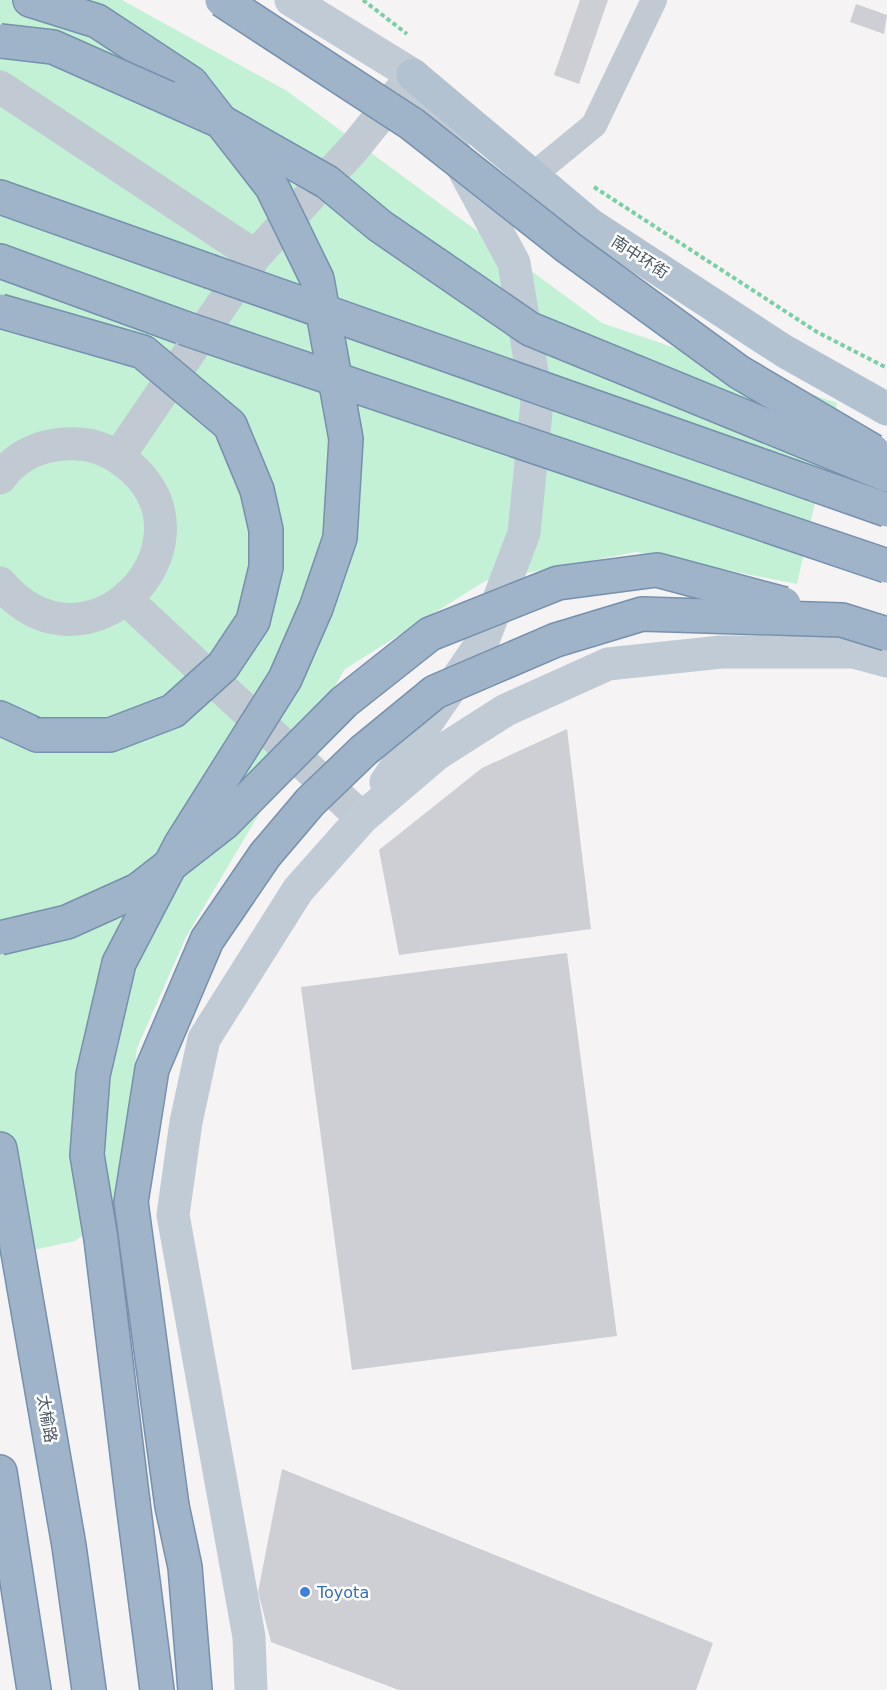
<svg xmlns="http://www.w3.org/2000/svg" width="887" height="1690" viewBox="0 0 887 1690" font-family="'DejaVu Sans','Noto Sans SC',sans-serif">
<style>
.green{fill:#c3f1d5}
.building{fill:#cdcfd5}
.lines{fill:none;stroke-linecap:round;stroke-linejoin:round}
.trunk-casing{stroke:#7690ad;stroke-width:36}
.path{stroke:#7ad0a6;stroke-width:4;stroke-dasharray:4.5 3;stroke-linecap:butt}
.minor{stroke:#c1cad2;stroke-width:26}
.tertiary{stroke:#c1cad2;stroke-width:33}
.secondary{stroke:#c1cbd6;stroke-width:33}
.primary{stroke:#b3c2d1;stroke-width:33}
.trunk{stroke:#9fb4c9;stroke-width:33}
.trunk-bridge-casing{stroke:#7690ad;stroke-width:36;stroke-linecap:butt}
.trunk-bridge{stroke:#9fb4c9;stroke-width:33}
.shop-dot{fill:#3f7fe0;stroke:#fff;stroke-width:2}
.labels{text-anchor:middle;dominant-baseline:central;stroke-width:5;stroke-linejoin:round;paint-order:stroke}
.street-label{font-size:16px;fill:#4a5661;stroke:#fff}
.shop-label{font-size:16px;fill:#366cbe;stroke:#fff;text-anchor:start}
</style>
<rect width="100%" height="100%" fill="#f5f3f3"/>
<polygon class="green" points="0,0 122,0 287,91 602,323 837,403 797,584 636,552 485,581 345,669 186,937 137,1048 119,1208 75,1241 0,1257"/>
<g class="building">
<polygon points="580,0 608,0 579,84 554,75"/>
<polygon points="856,4 887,15 884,34 850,22"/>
<polygon points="567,729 591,929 399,955 379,850 482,768"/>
<polygon points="567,953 617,1336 352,1370 301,987"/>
<polygon points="282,1469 713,1643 696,1690 399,1690 271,1642 258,1592"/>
</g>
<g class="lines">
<defs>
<g id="trunk">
<polyline points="30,0 97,21 191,83"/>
<polyline points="0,197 209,271"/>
<polyline points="0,261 184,328"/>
<polyline points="0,718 37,735"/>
<polyline points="0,1149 69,1546 89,1690"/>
<polyline points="0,1472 34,1690"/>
<polyline points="133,1503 157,1690"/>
<polyline points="172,1506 185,1567 195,1690"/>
</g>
</defs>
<use href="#trunk" class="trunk-casing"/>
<g class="path">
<polyline points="363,0 407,34"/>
<polyline points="594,187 817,332 887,368"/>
</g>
<polyline class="minor" points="532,176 594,125 654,0"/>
<g class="tertiary">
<polyline points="0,87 255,256"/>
<polyline points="119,456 255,256 355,147 413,75"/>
<path d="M0,478C19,452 48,442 79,444C100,445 117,455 132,468C219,546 87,686 0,583"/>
<polyline points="127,600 362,818"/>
</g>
<g class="secondary">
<polyline points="291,0 413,75 514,263 537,402 524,533 483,641 386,782"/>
<polyline points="251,1690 249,1637 173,1215 186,1122 204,1039 298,890 362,818 437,754 506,710 608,664 721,652 854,652 887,661"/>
</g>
<polyline class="primary" points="413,75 591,225 784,351 887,409"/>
<use href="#trunk" class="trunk"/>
<defs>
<g id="trunk-bridge">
<polyline points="222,0 412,124 569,248 739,372 873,451"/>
<polyline points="0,41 53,47 220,121 327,182 380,226 530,329 887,475"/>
<polyline points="209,271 887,510"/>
<polyline points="0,311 143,352 230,425 257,490 266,530 266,567 253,621 223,666 173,711 110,735 37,735"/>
<polyline points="184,328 887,566"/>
<polyline points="0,938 67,922 138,890 224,823 344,702 430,634 558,583 657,570 784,604"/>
<polyline points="133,1503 101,1239 87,1155 93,1075 119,963 181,844 285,679 316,608 340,538 346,439 317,279 272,187 191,83"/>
<polyline points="172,1506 131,1202 152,1069 207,940 265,855 310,802 363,751 435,692 556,640 642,614 842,620 887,634"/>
</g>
</defs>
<use href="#trunk-bridge" class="trunk-bridge-casing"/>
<use href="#trunk-bridge" class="trunk-bridge"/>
</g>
<circle class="shop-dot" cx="305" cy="1592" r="6"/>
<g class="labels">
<g class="street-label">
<text transform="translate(640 257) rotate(33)">南中环街</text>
<text transform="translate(47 1419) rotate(80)">太榆路</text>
</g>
<g class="shop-label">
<text x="317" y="1592">Toyota</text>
</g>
</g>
</svg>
